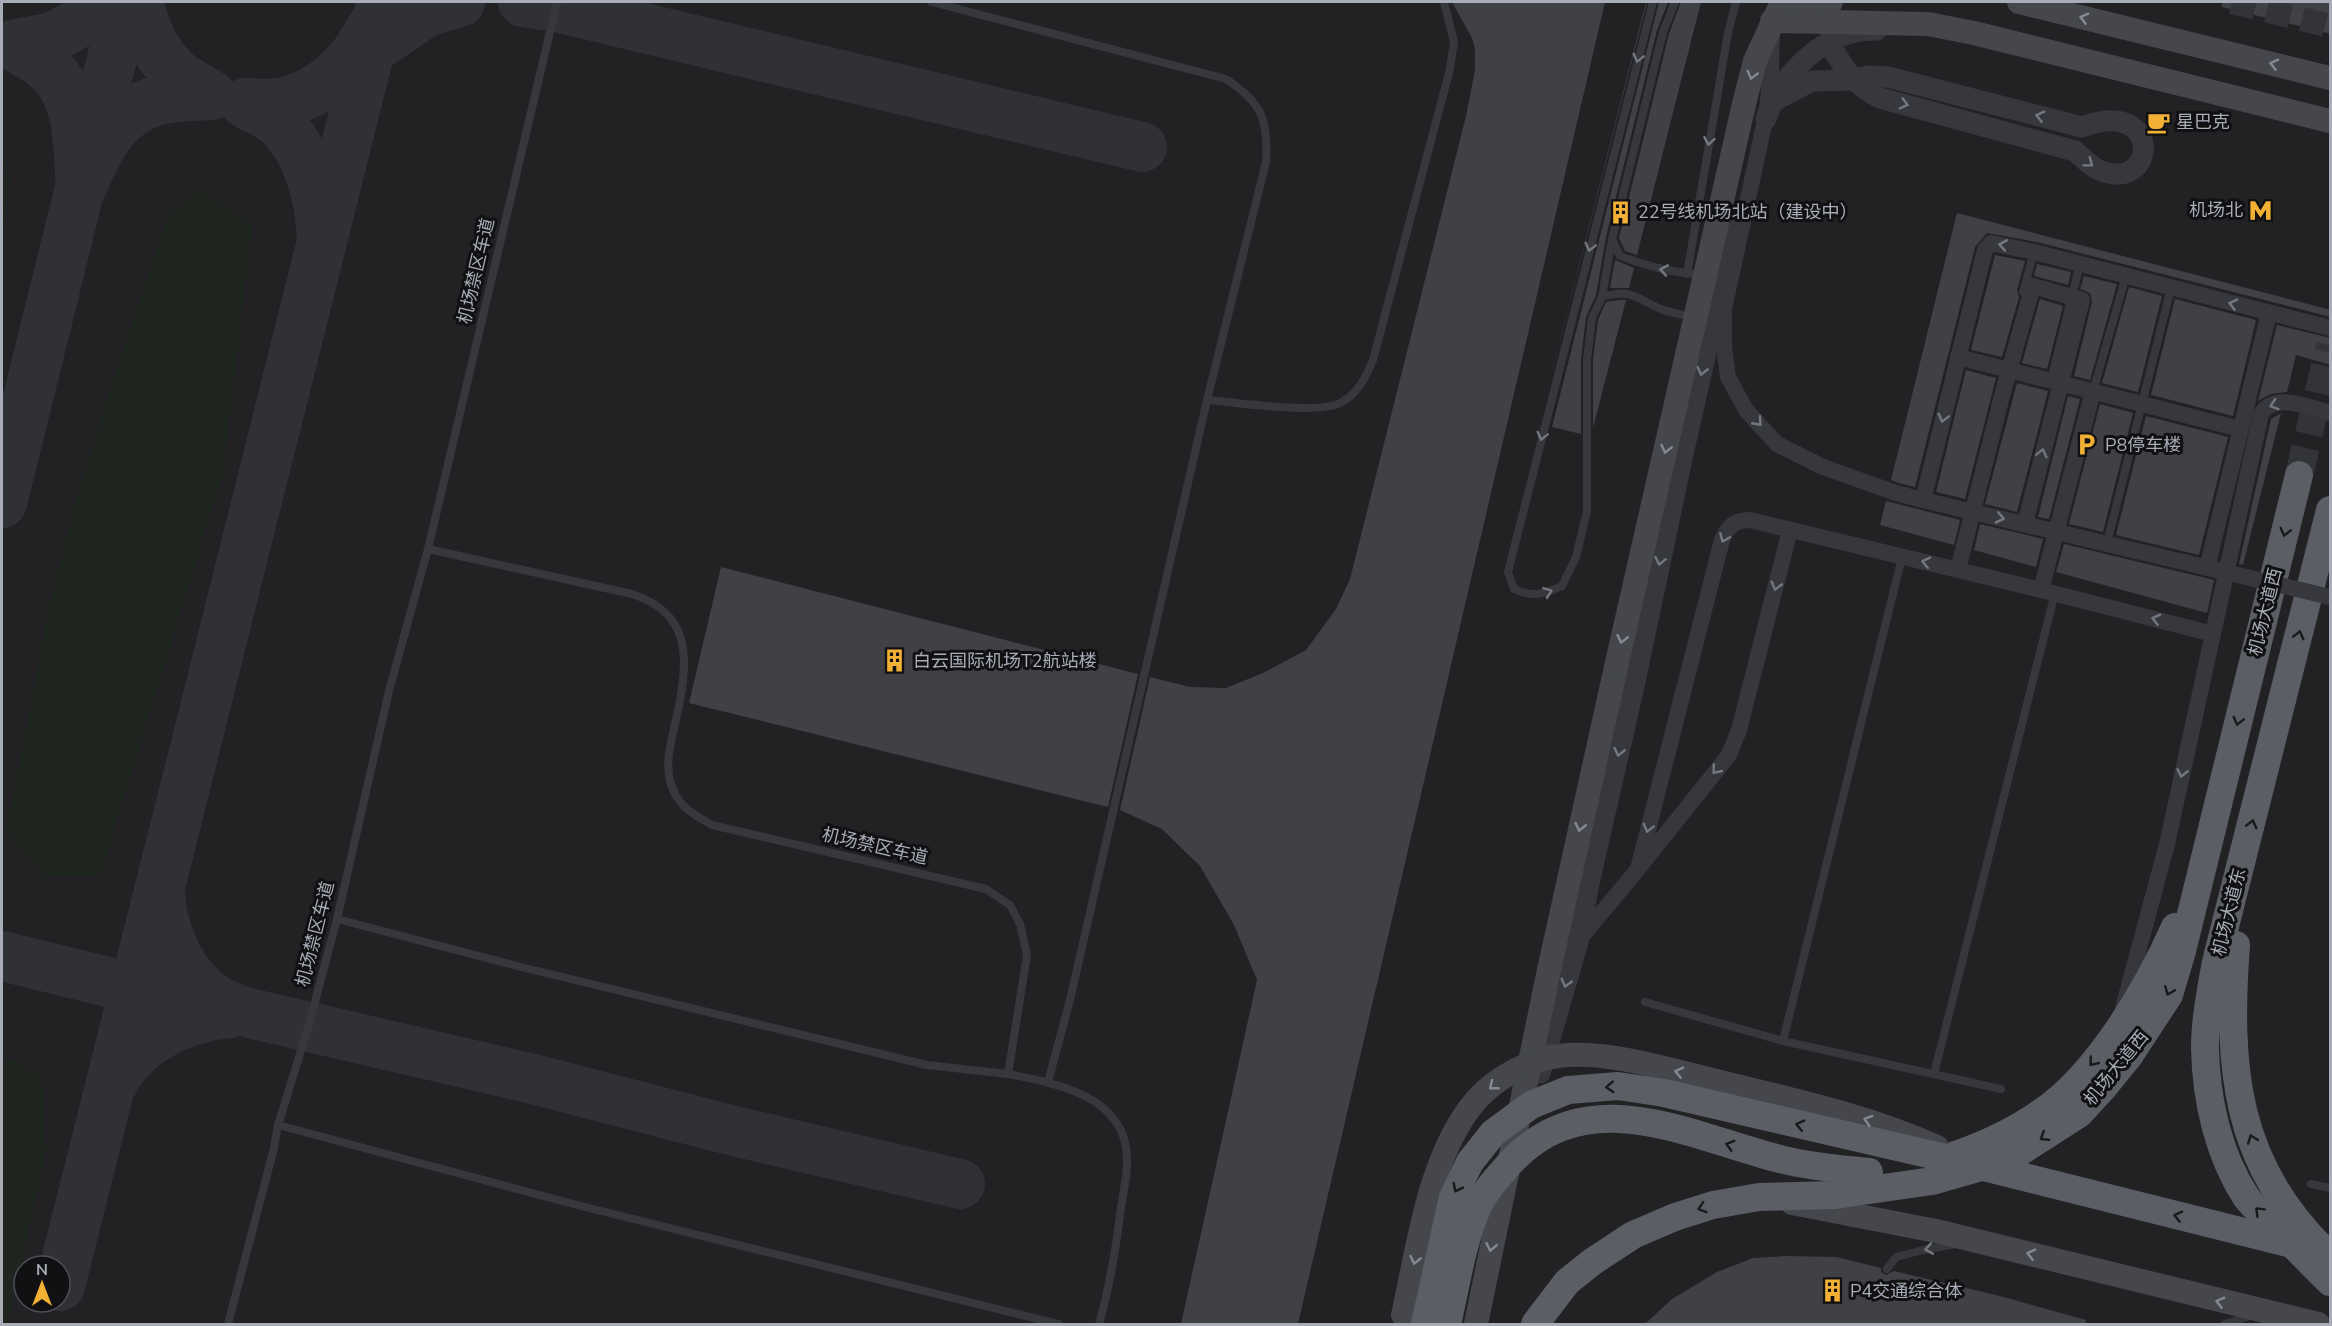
<svg xmlns="http://www.w3.org/2000/svg" width="2332" height="1326" viewBox="0 0 2332 1326" font-family="'Nunito Sans','Noto Sans SC',sans-serif">
<style>
.built{fill:#222225;fill-rule:evenodd}
.green{fill:#1e261f}
.lines{fill:none;stroke-linecap:round;stroke-linejoin:round}
.taxiway{stroke:#303135;stroke-width:50}
.building{fill:#404145}
.secondary-tunnel{stroke:#333438;stroke-width:24;stroke-dasharray:24 12;stroke-linecap:butt}
.trunk-tunnel{stroke:#333438;stroke-width:28;stroke-dasharray:28 14;stroke-linecap:butt}
.service{stroke:#37383d;stroke-width:8}
.minor{stroke:#37383d;stroke-width:16}
.tertiary{stroke:#37383d;stroke-width:21}
.secondary{stroke:#45474d;stroke-width:24}
.trunk{stroke:#5b5e65;stroke-width:28}
.service-bridge{stroke:#37383d;stroke-width:8}
.minor-bridge{stroke:#37383d;stroke-width:16}
.secondary-bridge{stroke:#45474d;stroke-width:24}
.trunk-bridge{stroke:#5b5e65;stroke-width:28}
.oneway{stroke:#858993}
.oneway2{stroke:#757881}
.oneway3{stroke:#18191b}
.labels{text-anchor:middle;dominant-baseline:central;stroke-width:6;stroke-linejoin:round;paint-order:stroke}
.poi-label{font-size:18px;fill:#a8adb8;stroke:#111113;text-anchor:start}
.street-label{font-size:18px;fill:#a8adb8;stroke:#111113}
</style>
<rect width="100%" height="100%" fill="#161618"/>
<path class="built" d="M2,2H2330V1324H2ZM24,1266H60V1302H24Z"/>
<g class="green">
<polygon points="2,158 11,177 2,239"/>
<polygon points="200,189 252,227 223,473 100,876 45,877 7,830 49,607 80,485 168,216"/>
<polygon points="2,1054 42,1078 46,1152 8,1324 2,1324"/>
</g>
<g class="lines">
<g class="taxiway">
<path d="M107,2L85,20L53,37L12,45C23,52 35,57 44,65C81,92 78,147 81,188C99,148 116,108 164,99C179,96 196,96 211,95C200,88 185,81 175,72C155,53 144,28 139,2"/>
<polyline points="523,2 556,7 1142,147"/>
<polyline points="356,60 426,12 460,2"/>
<path d="M321,230C320,195 305,146 278,122C269,114 255,109 245,103C261,104 276,105 292,100C325,90 356,60 370,29"/>
<polyline points="2,503 126,2"/>
<path d="M160,890C162,936 186,992 234,1008"/>
<polyline points="2,956 190,1002 245,1012 529,1078 730,1130 960,1184"/>
<path d="M112,1085C133,1041 183,1017 230,1013"/>
<polyline points="60,1286 382,2"/>
</g>
</g>
<g class="building">
<polygon points="1452,2 1605,2 1298,1324 1181,1324 1257,980 1234,925 1200,866 1162,829 1120,810 1150,677 1190,687 1226,688 1263,673 1306,650 1336,609 1350,579 1466,116 1475,70 1475,49 1472,38"/>
<polygon points="1646,2 1647,2 1539,423"/>
<polygon points="1659,2 1668,2 1657,30 1606,237 1596,295 1586,317 1581,360 1581,434 1552,427"/>
<polygon points="1681,2 1701,2 1637,255 1625,251 1619,238 1669,34"/>
<polygon points="2222,2 2331,2 2331,34 2222,7"/>
<polygon points="1957,213 2331,310 2331,317 2037,242 1987,233 1975,247 1915,487 1899,483 1891,480"/>
<polygon points="1995,255 2025,261 2017,290 2019,297 2002,357 1971,350"/>
<polygon points="1615,260 1634,268 1629,288 1610,288"/>
<polygon points="2037,264 2071,272 2068,285 2034,276"/>
<polygon points="2084,276 2117,284 2090,380 2074,376 2092,302 2090,293 2080,289"/>
<polygon points="2129,287 2162,296 2138,392 2102,383"/>
<polygon points="2040,299 2063,306 2047,369 2022,363"/>
<polygon points="2175,299 2256,320 2233,416 2151,395"/>
<polygon points="1620,300 1626,300 1593,428 1593,360 1598,320 1606,302"/>
<polygon points="2277,325 2331,338 2331,365 2296,355 2287,392 2271,394 2258,401"/>
<polygon points="1966,370 1996,378 1965,499 1936,492"/>
<polygon points="2017,383 2048,391 2017,512 1985,504"/>
<polygon points="2068,396 2080,399 2049,519 2038,517"/>
<polygon points="2100,404 2133,413 2103,532 2069,524"/>
<polygon points="2281,413 2243,565 2239,564 2271,419"/>
<polygon points="2146,416 2228,437 2199,555 2116,535"/>
<polygon points="1886,501 1960,520 1954,545 1880,525"/>
<polygon points="1980,524 2043,539 2036,567 1974,550"/>
<polygon points="2064,544 2214,580 2207,613 2056,572"/>
<polygon points="721,567 1138,674 1108,807 689,703"/>
<polygon points="1787,1256 1836,1257 1881,1268 1881,1272 1886,1275 1894,1271 2000,1296 2086,1320 2085,1324 1645,1324 1672,1299 1717,1272 1753,1258"/>
</g>
<g class="lines">
<polyline class="secondary-tunnel" points="2232,2 2330,26"/>
<polyline class="trunk-tunnel" points="2299,475 2330,345"/>
<g class="service">
<path d="M932,2L1226,79C1261,102 1269,119 1266,162L1207,400L1070,1000L1048,1082"/>
<path d="M1653,2L1508,572L1514,589C1533,598 1544,594 1562,586L1576,557L1587,511V360L1592,318L1602,297C1632,288 1635,298 1661,309C1671,313 1683,315 1694,317"/>
<path d="M1675,2L1663,32L1612,239L1620,256C1648,266 1674,274 1704,274"/>
<polyline points="1687,274 1728,33 1736,2"/>
<polyline points="2023,292 2034,252"/>
<polyline points="1602,297 1612,239"/>
<polyline points="2093,391 2126,276"/>
<path d="M1207,400C1237,402 1316,415 1340,403C1358,394 1366,377 1373,360L1450,69L1454,42L1444,2"/>
<polyline points="2107,543 2171,288"/>
<path d="M428,549L632,594C691,613 689,658 678,711C671,743 658,776 682,804C689,813 702,819 712,825L986,889L1010,905L1020,924L1027,955L1008,1074C1056,1083 1126,1096 1127,1158C1128,1174 1123,1192 1121,1208C1116,1249 1110,1285 1099,1324"/>
<polyline points="337,919 521,967 927,1065 1008,1074"/>
<polyline points="1645,1002 1783,1041 1902,557"/>
<polyline points="1783,1041 2001,1089"/>
<polyline points="1934,1074 2055,593"/>
<polyline points="278,1125 577,1205 1058,1324"/>
<polyline points="2311,1184 2330,1188"/>
<polyline points="1887,1269 1896,1257 1923,1250 1956,1244"/>
<polyline points="228,1324 274,1148 278,1125 308,1028 337,919 389,691 428,549 557,2"/>
<polyline points="2225,1324 2252,1315"/>
</g>
<g class="minor">
<polyline points="1896,493 1923,500"/>
<polyline points="2207,568 2269,313"/>
<polyline points="1958,570 2003,392 2033,286 2082,300 2025,524"/>
<polyline points="2041,590 2093,391"/>
<polyline points="1641,865 1729,755 1739,730 1790,530"/>
<path d="M1578,941L1638,869L1722,540C1728,526 1735,520 1750,520L2041,590L2213,634"/>
<path d="M2123,1008L2167,844L2261,414C2275,391 2310,408 2330,413"/>
</g>
<g class="tertiary">
<path d="M1774,101L1812,81L1852,80L1868,76L1888,77L2082,127C2162,96 2159,192 2101,171C2091,167 2083,158 2075,151L1880,98C1852,84 1844,67 1828,42"/>
<path d="M1766,119C1781,74 1826,28 1877,30"/>
<polyline points="1540,1073 1578,942 1589,883 1633,691 1683,454 1736,221"/>
</g>
<g class="secondary">
<polyline points="1776,20 1831,2"/>
<polyline points="1792,1203 1936,1231 2318,1324"/>
<polyline points="1476,1324 1549,970 1616,667"/>
</g>
<g class="trunk">
<path d="M2330,510L2216,962C2211,990 2205,1019 2205,1048C2206,1099 2218,1154 2246,1197C2254,1208 2266,1217 2275,1227C2294,1245 2311,1264 2330,1282"/>
<path d="M2236,945C2227,1067 2234,1166 2329,1255"/>
<path d="M1943,1159C1979,1148 2012,1133 2042,1112C2098,1074 2148,988 2175,927"/>
<polyline points="1535,1324 1567,1282 1592,1262 1633,1235 1675,1217 1713,1205 1759,1197 1835,1195 1932,1181 2009,1159 2079,1114 2103,1088 2129,1056 2169,995 2182,951 2299,475"/>
</g>
<polyline class="service-bridge" points="2051,380 2080,264"/>
<g class="minor-bridge">
<polyline points="1772,31 1771,71 1767,111 1724,309 1724,347 1728,377 1746,410 1777,444 1823,467 1896,493"/>
<polyline points="2330,328 2034,252 1991,243 1985,250 1923,500 2330,597"/>
<polyline points="1958,357 2240,429"/>
</g>
<g class="secondary-bridge">
<polyline points="2019,2 2330,78"/>
<polyline points="1772,21 1928,24 1974,33 2330,121"/>
<polyline points="1616,667 1744,104 1755,61 1782,2"/>
<path d="M1403,1315C1418,1248 1428,1165 1469,1109C1487,1084 1517,1066 1547,1058C1597,1046 1670,1070 1720,1082C1794,1100 1868,1116 1937,1147"/>
</g>
<g class="trunk-bridge">
<polyline points="1425,1324 1453,1197 1470,1162 1493,1133 1531,1105 1568,1090 1618,1086 1664,1093 1980,1166 2296,1245 2330,1256"/>
<path d="M1447,1324C1456,1286 1462,1242 1478,1206C1486,1189 1499,1176 1511,1162C1590,1078 1692,1138 1784,1160C1812,1167 1841,1169 1869,1172"/>
</g>
</g>
<defs><path id="oneway-chevron" d="M-2-3.5L2.5 0L-2 3.5" fill="none" stroke-width="1.6" stroke-linecap="round" stroke-linejoin="round" transform="scale(1.5)"/></defs>
<g class="oneway">
<use href="#oneway-chevron" transform="translate(2084 18) rotate(-166)"/>
<use href="#oneway-chevron" transform="translate(2274 64) rotate(-166)"/>
<use href="#oneway-chevron" transform="translate(1752 75) rotate(104)"/>
<use href="#oneway-chevron" transform="translate(1666 449) rotate(103)"/>
<use href="#oneway-chevron" transform="translate(1622 639) rotate(103)"/>
<use href="#oneway-chevron" transform="translate(1580 827) rotate(103)"/>
<use href="#oneway-chevron" transform="translate(1679 1072) rotate(-167)"/>
<use href="#oneway-chevron" transform="translate(1493 1086) rotate(142)"/>
<use href="#oneway-chevron" transform="translate(1868 1120) rotate(-163)"/>
<use href="#oneway-chevron" transform="translate(1491 1247) rotate(101)"/>
<use href="#oneway-chevron" transform="translate(2031 1254) rotate(-166)"/>
<use href="#oneway-chevron" transform="translate(1415 1260) rotate(103)"/>
<use href="#oneway-chevron" transform="translate(2220 1302) rotate(-166)"/>
</g>
<g class="oneway2">
<use href="#oneway-chevron" transform="translate(1638 58) rotate(104)"/>
<use href="#oneway-chevron" transform="translate(1904 104) rotate(15)"/>
<use href="#oneway-chevron" transform="translate(2040 116) rotate(-165)"/>
<use href="#oneway-chevron" transform="translate(1709 141) rotate(100)"/>
<use href="#oneway-chevron" transform="translate(2089 163) rotate(37)"/>
<use href="#oneway-chevron" transform="translate(2003 245) rotate(-170)"/>
<use href="#oneway-chevron" transform="translate(1590 247) rotate(104)"/>
<use href="#oneway-chevron" transform="translate(1664 270) rotate(-170)"/>
<use href="#oneway-chevron" transform="translate(2233 304) rotate(-166)"/>
<use href="#oneway-chevron" transform="translate(1702 371) rotate(103)"/>
<use href="#oneway-chevron" transform="translate(2274 405) rotate(162)"/>
<use href="#oneway-chevron" transform="translate(1943 418) rotate(104)"/>
<use href="#oneway-chevron" transform="translate(1758 422) rotate(48)"/>
<use href="#oneway-chevron" transform="translate(1542 436) rotate(104)"/>
<use href="#oneway-chevron" transform="translate(2042 453) rotate(-76)"/>
<use href="#oneway-chevron" transform="translate(2000 518) rotate(13)"/>
<use href="#oneway-chevron" transform="translate(1724 538) rotate(113)"/>
<use href="#oneway-chevron" transform="translate(1660 561) rotate(102)"/>
<use href="#oneway-chevron" transform="translate(1926 562) rotate(-167)"/>
<use href="#oneway-chevron" transform="translate(1776 586) rotate(104)"/>
<use href="#oneway-chevron" transform="translate(1548 592) rotate(-20)"/>
<use href="#oneway-chevron" transform="translate(2156 619) rotate(-166)"/>
<use href="#oneway-chevron" transform="translate(1619 752) rotate(103)"/>
<use href="#oneway-chevron" transform="translate(1716 770) rotate(129)"/>
<use href="#oneway-chevron" transform="translate(2182 773) rotate(102)"/>
<use href="#oneway-chevron" transform="translate(1648 828) rotate(104)"/>
<use href="#oneway-chevron" transform="translate(1566 983) rotate(105)"/>
<use href="#oneway-chevron" transform="translate(1929 1249) rotate(170)"/>
</g>
<g class="oneway3">
<use href="#oneway-chevron" transform="translate(2285 532) rotate(104)"/>
<use href="#oneway-chevron" transform="translate(2299 635) rotate(-76)"/>
<use href="#oneway-chevron" transform="translate(2238 721) rotate(104)"/>
<use href="#oneway-chevron" transform="translate(2252 824) rotate(-76)"/>
<use href="#oneway-chevron" transform="translate(2169 991) rotate(112)"/>
<use href="#oneway-chevron" transform="translate(2093 1062) rotate(129)"/>
<use href="#oneway-chevron" transform="translate(1610 1087) rotate(177)"/>
<use href="#oneway-chevron" transform="translate(1800 1125) rotate(-167)"/>
<use href="#oneway-chevron" transform="translate(2044 1137) rotate(148)"/>
<use href="#oneway-chevron" transform="translate(2252 1139) rotate(-110)"/>
<use href="#oneway-chevron" transform="translate(1730 1145) rotate(-164)"/>
<use href="#oneway-chevron" transform="translate(1457 1188) rotate(117)"/>
<use href="#oneway-chevron" transform="translate(1702 1208) rotate(162)"/>
<use href="#oneway-chevron" transform="translate(2259 1211) rotate(-135)"/>
<use href="#oneway-chevron" transform="translate(2178 1216) rotate(-166)"/>
</g>
<defs>
<symbol id="cafe-bare" viewBox="-9 -9 18 18"><path d="M-5.5-4.5H6V0H3Q3 3.5 0 3.5H-2.5Q-5.5 3.5-5.5 0ZM3-3.2v2h1.7v-2ZM-6 4.5H4V6H-6Z" fill="#f2b134" stroke="#111113" stroke-width="2.5" paint-order="stroke"/></symbol>
<symbol id="metro-bare" viewBox="-9 -9 18 18"><path d="M-5.5 5V-5H-3L0 0L3-5H5.5V5H3V-.5L0 4L-3-.5V5Z" fill="#f2b134" stroke="#111113" stroke-width="2.5" paint-order="stroke"/></symbol>
<symbol id="building-bare" viewBox="-9 -9 18 18"><path d="M-4-6H4V6H1V3H-1V6H-4ZM-2.5-4.3h1.7v1.8h-1.7ZM.8-4.3h1.7v1.8H.8ZM-2.5-1h1.7V.8h-1.7ZM.8-1h1.7V.8H.8Z" fill="#f2b134" stroke="#111113" stroke-width="2.5" paint-order="stroke"/></symbol>
<symbol id="parking-bare" viewBox="-9 -9 18 18"><path d="M-3.5-5.5H1a3.5 3.5 0 0 1 0 7H-1V5.5H-3.5ZM-1-3.4V-.6H.8a1.4 1.4 0 0 0 0-2.8Z" fill="#f2b134" stroke="#111113" stroke-width="2.5" paint-order="stroke"/></symbol>
</defs>
<g fill-rule="evenodd">
<use href="#cafe-bare" x="2142" y="106" width="33" height="33"/>
<use href="#metro-bare" x="2244" y="194" width="33" height="33"/>
<use href="#building-bare" x="1604" y="196" width="33" height="33"/>
<use href="#parking-bare" x="2070" y="428" width="33" height="33"/>
<use href="#building-bare" x="878" y="644" width="33" height="33"/>
<use href="#building-bare" x="1816" y="1274" width="33" height="33"/>
</g>
<g class="labels">
<g class="poi-label">
<text x="2176" y="122">星巴克</text>
<text x="2243" y="210" text-anchor="end">机场北</text>
<text x="1638" y="212">22号线机场北站（建设中）</text>
<text x="2105" y="445">P8停车楼</text>
<text x="913" y="661">白云国际机场T2航站楼</text>
<text x="1850" y="1291">P4交通综合体</text>
</g>
<g class="street-label">
<text transform="translate(476 271) rotate(-77)">机场禁区车道</text>
<text transform="translate(2265 612) rotate(-76)">机场大道西</text>
<text transform="translate(875 846) rotate(13)">机场禁区车道</text>
<text transform="translate(2229 912) rotate(-76)">机场大道东</text>
<text transform="translate(315 934) rotate(-76)">机场禁区车道</text>
<text transform="translate(2116 1068) rotate(-51)">机场大道西</text>
</g>
</g>
<rect width="2332" height="1326" fill="none" stroke="#a8adb8" stroke-width="6"/>
<g transform="translate(42 1284)"><circle r="28" fill="#111113" stroke="#4d4f55" stroke-width="1.5"/>
<path d="M0-4.5L10 22L0 15L-10 22Z" fill="#f2b134"/>
<text y="-9" font-size="16" font-weight="bold" text-anchor="middle" fill="#a8adb8">N</text>
</g>
</svg>
